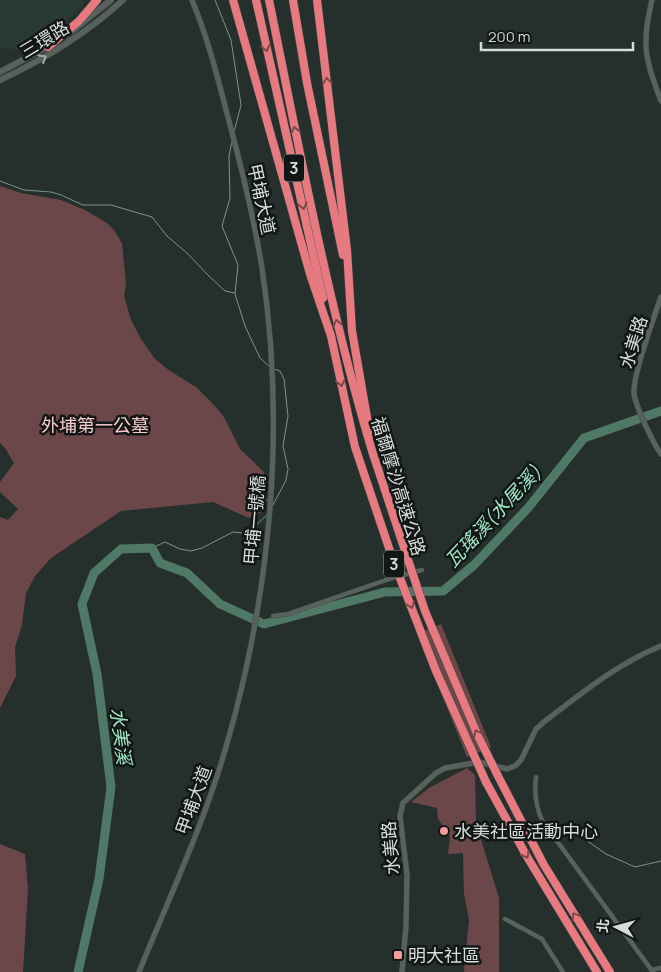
<svg xmlns="http://www.w3.org/2000/svg" width="661" height="972" viewBox="0 0 661 972" font-family="Manrope,'Noto Sans TC',sans-serif">
<style>
.built{fill:#293a32}
.green{fill:#6c4749}
.lines{fill:none;stroke-linecap:round;stroke-linejoin:round}
.stream{stroke:#789688;stroke-width:1}
.river{stroke:#507866;stroke-width:9}
.minor-casing{stroke:#424a46;stroke-width:5}
.tertiary-casing{stroke:#424a46;stroke-width:6}
.secondary-casing{stroke:#424a46;stroke-width:7}
.motorway-casing{stroke:#424a46;stroke-width:9}
.minor{stroke:#57625d;stroke-width:4}
.tertiary{stroke:#57625d;stroke-width:5}
.secondary{stroke:#57625d;stroke-width:5.5}
.motorway{stroke:#e77a81;stroke-width:8}
.motorway-bridge-casing{stroke:#424a46;stroke-width:9;stroke-linecap:butt}
.motorway-bridge{stroke:#e77a81;stroke-width:8}
.oneway{stroke:#7c484a}
.oneway2{stroke:#a3aba7}
.poi-dot{fill:#f49b9f;stroke:#121614;stroke-width:2}
.labels{text-anchor:middle;dominant-baseline:central;stroke-width:5;stroke-linejoin:round;paint-order:stroke}
.shield{fill:#121614;stroke:#9aa19e;stroke-width:1}
.shield-label{font-size:16px;font-weight:bold;fill:#d5dcd9}
.street-label{font-size:18px;fill:#d5dcd9;stroke:#121614}
.park-label{font-size:18px;fill:#f7cbcc;stroke:#121614}
.poi-label{font-size:18px;fill:#d5dcd9;stroke:#121614;text-anchor:start}
.water-label{font-size:19px;font-style:italic;fill:#a0e6c7;stroke:#121614}
</style>
<rect width="100%" height="100%" fill="#252f2b"/>
<polygon class="built" points="0,0 83,0 84,4 53,33 24,51 0,47"/>
<g class="green">
<polygon points="0,186 21,193 61,200 85,210 107,223 114,230 122,243 126,284 124,296 131,320 141,339 155,359 170,371 196,387 214,405 224,417 240,449 264,472 264,490 268,500 262,512 249,518 213,502 121,511 51,558 35,576 26,593 22,625 15,647 16,676 0,708 0,517 8,520 18,509 0,492 0,482 14,463 5,448 0,443"/>
<polygon points="441,624 491,747 467,757 417,634"/>
<polygon points="467,768 475,775 476,823 499,898 499,972 464,972 469,920 464,894 463,853 448,854 450,836 438,819 437,808 411,802 429,788"/>
<polygon points="0,844 25,854 28,889 23,972 0,972"/>
</g>
<g class="lines">
<g class="stream">
<polyline points="215,0 231,40 241,105 234,132"/>
<polyline points="232,141 229,156 230,198 222,226 238,265 235,294 245,326 260,358 270,367"/>
<polyline points="0,181 24,190 51,192 61,195 83,205 111,205 152,217 167,236 187,253 208,275 225,291 235,293"/>
<polyline points="272,507 286,480 288,469 283,446 288,416 284,379 280,371 274,369"/>
<polyline points="152,548 165,542 180,549 191,551 202,548 233,532 243,533 254,527 267,515"/>
<polyline points="586,840 606,854 635,867 661,861"/>
</g>
<polyline class="river" points="78,972 99,879 111,787 97,674 82,604 94,573 121,549 152,548 160,563 187,573 220,604 264,624 385,592 443,591 474,565 528,508 584,438 661,411"/>
<defs>
<g id="minor">
<polyline points="273,616 288,614 389,579 422,570"/>
<path d="M536,777C534,793 536,808 543,822L653,972"/>
<polyline points="505,919 542,939 563,972"/>
<polyline points="652,970 661,968"/>
</g>
<g id="tertiary">
<path d="M652,0C641,45 645,58 661,101"/>
<path d="M661,297C654,317 632,376 634,394C636,407 653,443 661,454"/>
<path d="M139,972C169,898 204,824 226,747C271,593 286,427 262,268C254,219 243,173 230,125C219,83 209,41 192,0"/>
<path d="M402,972L406,926L407,874L400,816L403,803L436,773L445,768L479,762L507,769L515,766L521,760L536,729L545,721C581,694 618,663 661,646"/>
</g>
<g id="secondary">
<polyline points="66,36 111,0"/>
<polyline points="0,72 51,45"/>
<path d="M0,80C45,59 87,33 123,0"/>
</g>
<g id="motorway">
<polyline points="233,0 310,274 331,336"/>
<polyline points="256,0 323,298"/>
<path d="M269,0C300,152 328,305 373,454"/>
<polyline points="293,0 307,83 343,255"/>
<polyline points="317,0 347,250 352,331 370,435"/>
<polyline points="48,47 79,21 97,0"/>
<polyline points="498,776 544,865 610,972"/>
<polyline points="486,782 526,855 597,972"/>
</g>
</defs>
<use href="#minor" class="minor-casing"/>
<use href="#tertiary" class="tertiary-casing"/>
<use href="#secondary" class="secondary-casing"/>
<use href="#motorway" class="motorway-casing"/>
<use href="#minor" class="minor"/>
<use href="#tertiary" class="tertiary"/>
<use href="#secondary" class="secondary"/>
<use href="#motorway" class="motorway"/>
<defs>
<g id="motorway-bridge">
<polyline points="331,336 355,447 393,560 436,671 486,782"/>
<polyline points="373,454 425,611 478,736 498,776"/>
</g>
</defs>
<use href="#motorway-bridge" class="motorway-bridge-casing"/>
<use href="#motorway-bridge" class="motorway-bridge"/>
</g>
<defs><path id="oneway-chevron" d="M-2-3.5L2.5 0L-2 3.5" fill="none" stroke-width="1.6" stroke-linecap="round" stroke-linejoin="round" transform="scale(1.25)"/></defs>
<g class="oneway">
<use href="#oneway-chevron" transform="translate(266 48) rotate(77)"/>
<use href="#oneway-chevron" transform="translate(327 81) rotate(-97)"/>
<use href="#oneway-chevron" transform="translate(295 130) rotate(-102)"/>
<use href="#oneway-chevron" transform="translate(303 206) rotate(78)"/>
<use href="#oneway-chevron" transform="translate(337 323) rotate(-104)"/>
<use href="#oneway-chevron" transform="translate(341 383) rotate(78)"/>
<use href="#oneway-chevron" transform="translate(411 605) rotate(69)"/>
<use href="#oneway-chevron" transform="translate(477 733) rotate(-115)"/>
<use href="#oneway-chevron" transform="translate(526 855) rotate(60)"/>
<use href="#oneway-chevron" transform="translate(575 916) rotate(-121)"/>
</g>
<use class="oneway2" href="#oneway-chevron" transform="translate(43 58) rotate(-31)"/>
<g class="poi-dot">
<circle cx="444" cy="831" r="5"/>
<rect x="393" y="950" width="10" height="10" rx="2.5"/>
</g>
<g class="labels">
<g class="shield">
<rect x="284" y="154.5" width="20" height="27" rx="4"/>
<rect x="384" y="550.5" width="20" height="27" rx="4"/>
</g>
<g class="shield-label">
<text x="294" y="168">3</text>
<text x="394" y="564">3</text>
</g>
<g class="street-label">
<text transform="translate(44 39) rotate(-31)">三環路</text>
<text transform="translate(262 199) rotate(78)">甲埔大道</text>
<text transform="translate(633 342) rotate(-73)">水美路</text>
<text transform="translate(399 486) rotate(73)">福爾摩沙高速公路</text>
<text transform="translate(254 520) rotate(-85)">甲埔一號橋</text>
<text transform="translate(193 800) rotate(-70)">甲埔大道</text>
<text transform="translate(390 848) rotate(-95)">水美路</text>
</g>
<g class="park-label">
<text x="95" y="425">外埔第一公墓</text>
</g>
<g class="poi-label">
<text x="454" y="831">水美社區活動中心</text>
<text x="408" y="955">明大社區</text>
</g>
<g class="water-label">
<text transform="translate(493 516) rotate(-47)">瓦瑤溪(水尾溪)</text>
<text transform="translate(121 736) rotate(83)">水美溪</text>
</g>
</g>
<g transform="translate(616 927) rotate(276)" stroke="#121614" stroke-width="4" paint-order="stroke">
<path d="M0-4L9 19L0 12L-9 19Z" fill="#d5dcd9"/>
<text y="-8" font-size="14" font-weight="bold" text-anchor="middle" fill="#d5dcd9">北</text>
</g>
<path d="M481 42v8h152v-8" fill="none" stroke="#d5dcd9" stroke-width="2.5"/>
<text x="488" y="42" font-size="15" fill="#d5dcd9" stroke="#121614" stroke-width="4" paint-order="stroke">200 m</text>
</svg>
